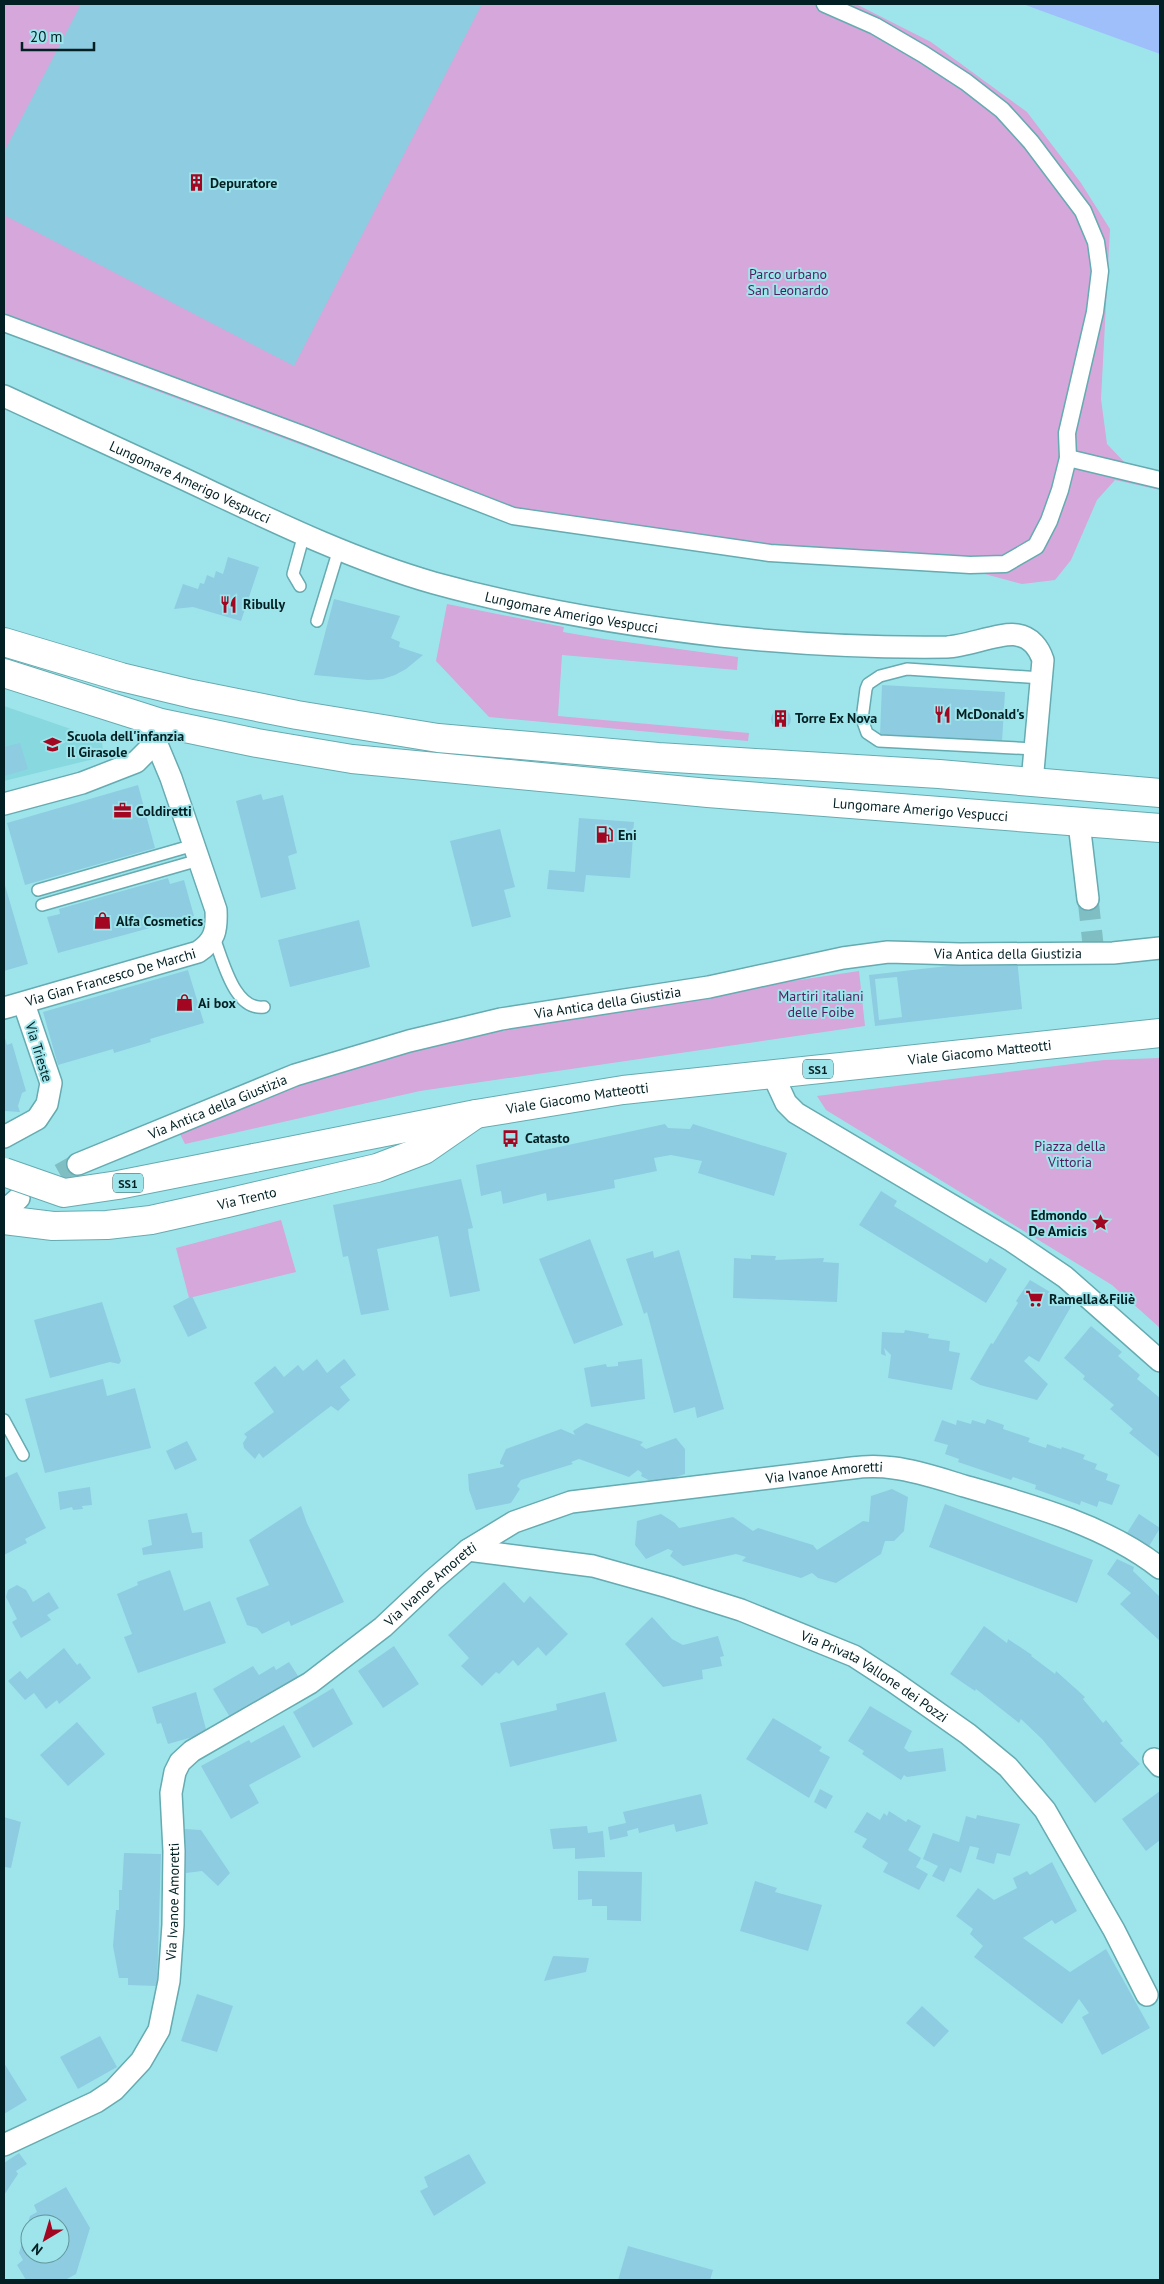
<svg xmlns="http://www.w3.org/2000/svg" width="1164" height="2284" viewBox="0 0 1164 2284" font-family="'PT Sans',sans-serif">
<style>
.built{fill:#88d8df}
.green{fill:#d5a7da}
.water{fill:#9fbffa}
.building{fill:#8ecce2;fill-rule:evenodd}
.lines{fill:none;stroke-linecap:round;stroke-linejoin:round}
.minor-tunnel{stroke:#7fbec3;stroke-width:21;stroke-dasharray:21 11;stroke-linecap:butt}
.service-casing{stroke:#65abb1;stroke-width:14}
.pedestrian-casing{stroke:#65abb1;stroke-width:19}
.minor-casing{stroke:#65abb1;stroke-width:24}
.secondary-casing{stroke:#65abb1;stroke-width:30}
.primary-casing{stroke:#65abb1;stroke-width:30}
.service{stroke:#fff;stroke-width:11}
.pedestrian{stroke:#fff;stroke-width:16}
.minor{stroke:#fff;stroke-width:21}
.secondary{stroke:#fff;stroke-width:28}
.primary{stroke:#fff;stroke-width:28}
.primary-bridge-casing{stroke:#65abb1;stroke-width:30;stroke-linecap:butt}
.primary-bridge{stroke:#fff;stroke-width:28}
.labels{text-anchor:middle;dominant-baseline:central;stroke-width:4;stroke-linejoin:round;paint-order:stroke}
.shield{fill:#9ee5eb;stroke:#315b5f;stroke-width:1}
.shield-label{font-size:12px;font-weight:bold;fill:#022023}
.poi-label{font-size:14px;font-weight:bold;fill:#022023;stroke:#9ee5eb;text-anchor:start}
.park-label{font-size:14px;fill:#561d5e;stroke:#9ee5eb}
.street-label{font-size:14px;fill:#022023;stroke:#9ee5eb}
</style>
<rect width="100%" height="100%" fill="#9ee5eb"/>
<polygon class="built" points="4,706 97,738 102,742 103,750 98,758 4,781"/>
<g class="green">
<polygon points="4,4 856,4 931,42 1027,112 1081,183 1110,229 1101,399 1107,444 1128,466 1160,473 1160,490 1115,480 1097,500 1071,560 1055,580 1022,584 970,570 511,523 71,359 4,332"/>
<polygon points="447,604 564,627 563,632 604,639 738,657 737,670 562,655 558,716 749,733 748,741 489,717 436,661"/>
<polygon points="859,971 865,1026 420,1091 185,1144 179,1132 335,1071 405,1051 511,1029 690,1001 766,985"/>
<polygon points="1160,1058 1160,1328 1112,1285 826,1110 817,1096 1104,1060"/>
<polygon points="281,1220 296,1272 189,1298 176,1248"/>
</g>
<polygon class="water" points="1023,4 1160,4 1160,54 1039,10"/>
<g class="building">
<polygon points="81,4 482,4 294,366 4,215 4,152"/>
<polygon points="228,557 259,567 241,621 193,607 174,609 183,584 198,589 200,583 204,584 207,575 214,578 216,571 223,574"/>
<polygon points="334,599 400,616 391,638 400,642 399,647 423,655 406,669 395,675 383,679 368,680 314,675"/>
<polygon points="882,685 1005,692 1002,742 939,738 940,740 880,735"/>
<circle cx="781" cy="719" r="10"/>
<polygon points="20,743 28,769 4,776 4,747"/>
<polygon points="138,785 155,848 25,885 7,823"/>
<polygon points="261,794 263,800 283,795 297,853 288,856 296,889 261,898 236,801"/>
<polygon points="579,818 634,822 630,878 586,875 584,892 547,889 549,870 575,872"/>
<polygon points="500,829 515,887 504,890 511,917 472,927 450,841"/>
<polygon points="168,878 170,884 184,880 194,916 58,953 47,917 60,914 59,909"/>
<polygon points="4,882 28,964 4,971"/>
<polygon points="359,920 370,967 290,987 278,940"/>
<path d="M1017,958L1022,1009L875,1026L869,975ZM897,977L902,1017L879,1020L875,979Z"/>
<polygon points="188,970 204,1023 150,1039 151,1042 114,1053 113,1049 58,1065 43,1012"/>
<polygon points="4,1035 7,1045 12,1043 26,1091 22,1093 18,1106 20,1112 4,1111"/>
<polygon points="665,1124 668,1128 690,1129 693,1124 787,1153 774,1196 698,1173 702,1161 671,1155 654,1158 657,1171 614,1180 615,1188 547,1201 546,1193 503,1204 501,1191 481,1196 476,1165"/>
<polygon points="461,1179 473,1228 468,1229 469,1237 480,1291 450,1297 438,1236 377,1249 389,1310 361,1315 348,1256 343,1257 333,1205"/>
<polygon points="881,1191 897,1201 894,1206 904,1212 987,1263 990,1258 1007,1269 986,1303 859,1225"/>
<polygon points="590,1239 623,1325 574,1344 539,1259"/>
<polygon points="679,1250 724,1409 697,1418 695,1407 674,1413 647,1312 644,1314 626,1259 653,1251 654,1258"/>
<polygon points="751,1255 776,1256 775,1260 824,1258 823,1262 839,1263 837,1302 733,1298 734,1258 751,1259"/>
<polygon points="1030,1280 1072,1305 1039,1362 1029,1356 1024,1361 1048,1384 1037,1400 980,1385 970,1379 991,1343 993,1344 1018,1303 1016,1301"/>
<polygon points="192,1296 207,1328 188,1337 173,1306"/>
<polygon points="102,1302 121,1361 119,1364 110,1362 50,1378 34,1320"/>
<polygon points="1091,1326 1122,1352 1118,1356 1140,1375 1137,1379 1160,1398 1160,1458 1129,1433 1133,1429 1110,1409 1114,1405 1083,1379 1085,1376 1064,1358"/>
<polygon points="905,1330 929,1334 928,1338 950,1341 949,1351 960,1353 952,1390 888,1378 891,1355 884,1348 886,1356 881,1354 882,1332 904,1333"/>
<polygon points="317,1359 327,1373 344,1359 346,1361 356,1375 340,1387 350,1400 338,1411 331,1406 263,1458 259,1453 255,1459 244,1448 243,1443 247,1437 244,1434 274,1412 254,1383 275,1366 284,1377 298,1365 303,1371"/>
<polygon points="642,1359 645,1399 591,1407 584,1368 606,1364 607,1367 618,1366 618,1362"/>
<polygon points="103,1379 107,1396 135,1388 151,1448 45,1473 25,1399"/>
<polygon points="987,1419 1004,1425 1003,1429 1030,1438 1028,1442 1046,1448 1047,1444 1061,1449 1062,1447 1085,1455 1083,1459 1097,1464 1095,1469 1108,1474 1106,1480 1120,1485 1112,1505 1099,1501 1097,1507 1081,1501 1080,1505 1035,1489 1036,1485 1013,1477 1011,1480 958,1462 959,1459 945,1454 948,1445 934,1441 942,1420 956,1425 957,1420 971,1424 972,1420 985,1424"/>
<polygon points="586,1423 643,1442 640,1445 646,1449 676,1438 685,1449 685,1474 656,1484 641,1476 642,1473 638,1470 629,1477 579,1459 571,1462 573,1464 521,1480 517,1486 520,1489 511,1503 476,1510 469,1490 468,1474 503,1467 504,1465 500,1464 500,1462 506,1449 561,1429 575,1435 573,1431"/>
<polygon points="187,1441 197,1460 175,1470 166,1451"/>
<polygon points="17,1472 46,1528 25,1539 27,1543 4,1555 4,1478"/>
<polygon points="90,1487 92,1505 82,1506 83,1509 73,1510 72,1507 60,1510 58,1492"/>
<polygon points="892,1489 908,1497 904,1531 894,1541 885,1541 881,1554 836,1583 818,1578 812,1573 801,1578 742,1561 746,1557 736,1554 683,1566 670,1556 673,1551 668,1549 646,1559 635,1545 637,1521 661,1514 675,1523 679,1528 733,1517 753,1531 758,1528 813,1545 817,1550 863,1521 869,1522 871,1496"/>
<polygon points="945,1504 1093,1560 1077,1603 929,1547"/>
<polygon points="301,1506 307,1523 344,1602 291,1626 289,1621 262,1634 257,1628 247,1625 236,1598 269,1585 249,1540"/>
<polygon points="187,1513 192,1533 202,1532 203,1548 143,1555 142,1548 152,1545 148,1520"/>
<polygon points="1139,1514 1160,1528 1148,1548 1127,1533"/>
<polygon points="1117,1559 1134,1567 1133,1571 1160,1597 1160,1641 1120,1604 1131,1593 1107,1574"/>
<polygon points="170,1570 184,1611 210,1601 226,1643 138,1673 124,1637 132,1634 117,1594 138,1585 137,1582"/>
<polygon points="504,1582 524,1603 530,1596 568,1634 546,1656 538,1647 518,1666 513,1660 499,1674 496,1672 482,1686 461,1666 469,1658 448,1635"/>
<polygon points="17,1585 26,1590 33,1602 49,1592 59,1608 47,1615 51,1620 21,1638 12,1622 17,1619 6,1597 8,1590"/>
<polygon points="652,1617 672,1639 683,1645 718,1636 724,1656 720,1657 722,1666 702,1670 703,1679 663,1687 625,1644"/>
<polygon points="984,1626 1007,1643 1008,1639 1032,1655 1031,1656 1055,1674 1056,1671 1085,1697 1083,1699 1103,1723 1106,1720 1123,1741 1120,1743 1140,1764 1095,1803 1042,1739 1021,1719 1019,1723 976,1689 975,1691 950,1674"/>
<polygon points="394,1646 419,1684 383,1708 358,1671"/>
<polygon points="64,1648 77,1665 80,1663 91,1678 59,1704 57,1700 46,1709 34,1693 25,1700 8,1681 20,1671 27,1679"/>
<polygon points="289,1662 300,1679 231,1719 213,1689 253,1666 259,1675 274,1666 276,1670"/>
<polygon points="333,1688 353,1724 313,1748 293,1712"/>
<polygon points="196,1692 207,1733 168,1744 161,1723 157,1724 152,1707"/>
<polygon points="605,1692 617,1741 510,1767 500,1723 557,1710 556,1704"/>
<polygon points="870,1706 912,1731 904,1748 909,1752 943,1748 946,1771 907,1777 904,1775 901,1780 862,1754 864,1751 848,1741"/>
<polygon points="773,1718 822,1747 819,1751 830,1757 809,1798 746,1759"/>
<polygon points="77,1722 105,1754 68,1786 40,1755"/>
<polygon points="284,1725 301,1757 249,1785 259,1803 231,1819 201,1766 249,1740 251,1743"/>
<polygon points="820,1789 833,1796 826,1809 814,1802"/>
<polygon points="1160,1791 1160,1840 1146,1851 1122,1819"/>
<polygon points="701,1794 708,1824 676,1832 674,1824 639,1833 638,1828 627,1831 628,1836 610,1840 608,1827 626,1823 623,1812"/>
<polygon points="889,1811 906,1822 908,1819 921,1826 908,1850 921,1858 916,1867 928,1874 919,1890 883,1872 888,1863 862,1847 867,1839 854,1832 867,1812 880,1820 884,1813 887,1816"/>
<polygon points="977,1815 1020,1824 1010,1856 997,1853 994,1864 976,1859 979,1848 970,1846 961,1873 950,1868 944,1882 932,1876 938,1866 923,1859 933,1833 959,1842 966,1816 976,1819"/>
<polygon points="4,1817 21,1822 11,1868 5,1867 4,1871"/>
<polygon points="587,1826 588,1833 603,1831 605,1857 575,1859 575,1848 553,1849 550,1829"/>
<polygon points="185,1829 201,1830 230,1873 218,1886 202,1871 186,1873"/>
<polygon points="124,1853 161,1854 157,1986 128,1985 128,1978 119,1978 113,1946 116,1910 119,1910 119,1890 122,1890"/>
<polygon points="1052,1862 1077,1911 1055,1924 1052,1920 1023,1938 1070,1972 1106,1949 1150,2028 1102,2055 1082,2017 1089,2013 1079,1999 1062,2024 974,1957 983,1946 970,1934 973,1929 956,1916 978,1888 994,1900 1017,1888 1013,1878 1027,1871 1030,1875"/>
<polygon points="578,1871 642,1872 641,1921 607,1920 607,1906 592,1906 592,1899 578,1900"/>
<polygon points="755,1881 777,1888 775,1892 822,1905 808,1951 740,1931"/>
<polygon points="553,1956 589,1958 586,1972 544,1981"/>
<polygon points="197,1994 233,2006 217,2052 181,2041"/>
<polygon points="922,2006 949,2031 934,2047 906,2023"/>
<polygon points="100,2036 117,2067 78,2089 60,2057"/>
<polygon points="4,2063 27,2100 4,2114"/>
<polygon points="19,2153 27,2164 16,2171 18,2174 4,2195 4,2163"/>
<polygon points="469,2154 486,2183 434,2216 420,2191 428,2187 424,2177"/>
<path d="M66,2187L90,2228L76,2274L65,2280H26L17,2265L23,2260L19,2253L30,2216L37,2212L34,2205ZM30,2224H60V2254H30Z"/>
<polygon points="628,2246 713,2270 710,2280 618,2280"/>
</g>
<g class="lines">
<g class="minor-tunnel">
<polyline points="1088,899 1094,953"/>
<polyline points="32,1190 78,1164"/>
</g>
<defs>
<g id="service">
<polyline points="300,586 293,574 304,534"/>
<polyline points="317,621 339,549"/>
<polyline points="1035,749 879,741 867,733 862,719 866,689 868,684 880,676 907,669 1042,678"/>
<polyline points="38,890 194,845"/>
<polyline points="42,905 199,860"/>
<path d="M214,938C223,960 234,1011 264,1007"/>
<polyline points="4,1420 23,1455"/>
</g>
<g id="pedestrian">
<polyline points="4,323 307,436 513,516 770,553 970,565 1005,564 1036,546 1049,521 1060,490 1068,458 1067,433 1095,312 1100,271 1096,242 1083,211 1031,142 1002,110 966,82 923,54 875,26 825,4"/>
<polyline points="1068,458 1160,480"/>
</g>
<g id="minor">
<path id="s1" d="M4,396C64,424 124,451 184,479C265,517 347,558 434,583C528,609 624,625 721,636C796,644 872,648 947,647C967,646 1002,632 1017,635C1031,637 1039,648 1043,660L1032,782"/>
<polyline points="4,804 82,783 136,762 156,742 159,730"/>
<polyline points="1079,823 1088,899"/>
<path id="s2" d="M4,1008L198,952C215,941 217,930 216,910L171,778L156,742"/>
<polyline points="773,1075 786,1103 796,1113 1012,1241 1065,1277 1160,1361"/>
<polyline points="4,1137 37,1119 47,1104 51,1083 24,1004"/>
<path id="s3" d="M78,1164L295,1075L409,1041L501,1019L709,987L843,958L888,952L960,954L1113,953L1160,948"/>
<polyline points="4,1211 19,1198"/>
<path id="s4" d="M468,1550L593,1566L668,1587L741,1610L854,1656L894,1682L968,1734L1008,1767L1045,1810L1114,1930L1147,1995"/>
<polyline points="1154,1759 1160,1766"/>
<path id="s5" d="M4,2145L96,2102L114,2090L141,2061L159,2030L169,1981L173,1925L174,1851L171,1793L175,1772L180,1762L192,1751L310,1683L383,1627L433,1580L468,1550L514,1522L571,1502L852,1468C866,1466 880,1466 894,1468C918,1471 941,1479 964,1486C1031,1505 1105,1525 1160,1568"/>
</g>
<g id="secondary">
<polyline points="4,642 121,677 192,694 297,715 438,738 658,757 939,774 1160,793"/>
<path id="s6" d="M4,673L161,723L257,743L352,759L708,793L1160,828"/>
<path id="s7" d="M4,1220L53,1226L107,1225L151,1220L227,1203L377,1168L424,1150L476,1114"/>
</g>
<g id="primary">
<path id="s8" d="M254,1158L476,1114L623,1090L1160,1033"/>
</g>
</defs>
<use href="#service" class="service-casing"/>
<use href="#pedestrian" class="pedestrian-casing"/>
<use href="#minor" class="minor-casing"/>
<use href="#secondary" class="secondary-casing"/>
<use href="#primary" class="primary-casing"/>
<use href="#service" class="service"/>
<use href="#pedestrian" class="pedestrian"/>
<use href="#minor" class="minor"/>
<use href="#secondary" class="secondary"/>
<use href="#primary" class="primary"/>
<defs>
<polyline id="primary-bridge" points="4,1172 64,1193 118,1185 254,1158"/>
</defs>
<use href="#primary-bridge" class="primary-bridge-casing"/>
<use href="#primary-bridge" class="primary-bridge"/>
</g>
<defs>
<symbol id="building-bare" viewBox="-9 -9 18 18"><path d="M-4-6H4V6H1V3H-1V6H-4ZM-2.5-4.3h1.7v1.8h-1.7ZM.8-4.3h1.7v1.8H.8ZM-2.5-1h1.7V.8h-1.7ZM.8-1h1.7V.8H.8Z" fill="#a30621" stroke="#9ee5eb" stroke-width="2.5" paint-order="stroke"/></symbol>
<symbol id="restaurant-bare" viewBox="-9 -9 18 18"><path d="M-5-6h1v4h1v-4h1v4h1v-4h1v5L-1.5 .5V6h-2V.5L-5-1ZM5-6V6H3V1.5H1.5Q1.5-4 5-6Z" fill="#a30621" stroke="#9ee5eb" stroke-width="2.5" paint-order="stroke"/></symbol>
<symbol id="school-bare" viewBox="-9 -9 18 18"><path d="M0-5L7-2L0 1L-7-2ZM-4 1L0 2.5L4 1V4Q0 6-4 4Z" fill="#a30621" stroke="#9ee5eb" stroke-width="2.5" paint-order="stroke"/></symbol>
<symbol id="office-bare" viewBox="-9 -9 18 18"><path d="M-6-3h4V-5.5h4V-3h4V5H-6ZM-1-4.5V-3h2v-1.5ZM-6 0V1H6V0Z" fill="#a30621" stroke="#9ee5eb" stroke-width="2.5" paint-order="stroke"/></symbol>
<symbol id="fuel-bare" viewBox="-9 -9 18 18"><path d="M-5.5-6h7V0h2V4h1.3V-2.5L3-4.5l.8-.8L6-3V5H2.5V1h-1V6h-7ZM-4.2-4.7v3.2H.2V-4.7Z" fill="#a30621" stroke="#9ee5eb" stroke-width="2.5" paint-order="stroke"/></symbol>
<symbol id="shop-bare" viewBox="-9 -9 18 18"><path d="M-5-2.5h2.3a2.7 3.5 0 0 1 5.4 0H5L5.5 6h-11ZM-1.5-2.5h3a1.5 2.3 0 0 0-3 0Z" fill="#a30621" stroke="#9ee5eb" stroke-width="2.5" paint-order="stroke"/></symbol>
<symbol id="bus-bare" viewBox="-9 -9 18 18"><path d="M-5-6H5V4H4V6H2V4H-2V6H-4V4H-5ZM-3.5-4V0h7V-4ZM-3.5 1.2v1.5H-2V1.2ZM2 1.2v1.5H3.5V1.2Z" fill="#a30621" stroke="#9ee5eb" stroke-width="2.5" paint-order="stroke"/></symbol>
<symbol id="sight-bare" viewBox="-9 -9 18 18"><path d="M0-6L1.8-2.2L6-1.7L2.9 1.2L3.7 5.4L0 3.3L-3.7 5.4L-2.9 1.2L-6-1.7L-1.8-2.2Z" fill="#a30621" stroke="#9ee5eb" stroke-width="2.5" paint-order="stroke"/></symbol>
<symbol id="supermarket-bare" viewBox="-9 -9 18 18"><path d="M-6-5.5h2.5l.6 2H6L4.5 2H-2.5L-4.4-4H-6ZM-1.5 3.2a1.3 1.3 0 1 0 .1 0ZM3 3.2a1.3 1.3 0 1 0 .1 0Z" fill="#a30621" stroke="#9ee5eb" stroke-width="2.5" paint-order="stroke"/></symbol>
</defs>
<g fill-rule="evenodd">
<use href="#building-bare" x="184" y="170" width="25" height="25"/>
<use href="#restaurant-bare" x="216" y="592" width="25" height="25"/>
<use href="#restaurant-bare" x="930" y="702" width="25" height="25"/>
<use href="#building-bare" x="768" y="706" width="25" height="25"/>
<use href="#school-bare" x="40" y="732" width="25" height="25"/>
<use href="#office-bare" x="110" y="798" width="25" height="25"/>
<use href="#fuel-bare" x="592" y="822" width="25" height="25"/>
<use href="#shop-bare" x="90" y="908" width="25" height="25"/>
<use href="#shop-bare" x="172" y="990" width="25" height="25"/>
<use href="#bus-bare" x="498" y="1126" width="25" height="25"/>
<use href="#sight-bare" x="1088" y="1210" width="25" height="25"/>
<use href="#supermarket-bare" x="1022" y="1286" width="25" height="25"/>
</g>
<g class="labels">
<g class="shield">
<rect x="803" y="1059.5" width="30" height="19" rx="4"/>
<rect x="113" y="1173.5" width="30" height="19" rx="4"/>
</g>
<g class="shield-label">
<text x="818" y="1069">SS1</text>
<text x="128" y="1183">SS1</text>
</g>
<g class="poi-label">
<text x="210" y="183">Depuratore</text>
<text x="243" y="604">Ribully</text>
<text x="956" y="714">McDonald's</text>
<text x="795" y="718">Torre Ex Nova</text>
<text x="67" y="736">Scuola dell'infanzia<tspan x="67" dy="16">Il Girasole</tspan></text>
<text x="136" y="811">Coldiretti</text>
<text x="618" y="835">Eni</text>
<text x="116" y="921">Alfa Cosmetics</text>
<text x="198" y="1003">Ai box</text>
<text x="525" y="1138">Catasto</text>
<text x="1087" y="1215" text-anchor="end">Edmondo<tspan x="1087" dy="16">De Amicis</tspan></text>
<text x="1049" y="1299">Ramella&amp;Filiè</text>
</g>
<g class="park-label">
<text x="788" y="274">Parco urbano<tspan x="788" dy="16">San Leonardo</tspan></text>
<text x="821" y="996">Martiri italiani<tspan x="821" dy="16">delle Foibe</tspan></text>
<text x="1070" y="1146">Piazza della<tspan x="1070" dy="16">Vittoria</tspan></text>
</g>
<g class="street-label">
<text stroke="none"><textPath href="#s1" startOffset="205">Lungomare Amerigo Vespucci</textPath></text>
<text stroke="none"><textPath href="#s1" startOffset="610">Lungomare Amerigo Vespucci</textPath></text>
<text stroke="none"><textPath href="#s6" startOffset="930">Lungomare Amerigo Vespucci</textPath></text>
<text stroke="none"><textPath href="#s3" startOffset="961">Via Antica della Giustizia</textPath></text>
<text stroke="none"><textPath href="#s2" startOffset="111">Via Gian Francesco De Marchi</textPath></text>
<text stroke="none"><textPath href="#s3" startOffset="556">Via Antica della Giustizia</textPath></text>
<text transform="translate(39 1052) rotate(73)">Via Trieste</text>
<text stroke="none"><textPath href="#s8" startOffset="734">Viale Giacomo Matteotti</textPath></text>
<text stroke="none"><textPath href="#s8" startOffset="329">Viale Giacomo Matteotti</textPath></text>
<text stroke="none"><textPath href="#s3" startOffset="151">Via Antica della Giustizia</textPath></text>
<text stroke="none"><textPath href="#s7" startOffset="246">Via Trento</textPath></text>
<text stroke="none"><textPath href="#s5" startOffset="1198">Via Ivanoe Amoretti</textPath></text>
<text stroke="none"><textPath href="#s5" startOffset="778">Via Ivanoe Amoretti</textPath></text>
<text stroke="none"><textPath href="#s4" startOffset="430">Via Privata Vallone dei Pozzi</textPath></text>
<text stroke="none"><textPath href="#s5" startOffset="328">Via Ivanoe Amoretti</textPath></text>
</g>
</g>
<rect width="1164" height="2284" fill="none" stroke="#022023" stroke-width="10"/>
<g transform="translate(45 2239) rotate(218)"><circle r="24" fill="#9ee5eb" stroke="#60969b"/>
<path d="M0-4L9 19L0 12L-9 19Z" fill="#a30621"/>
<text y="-8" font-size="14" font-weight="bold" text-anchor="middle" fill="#022023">N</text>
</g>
<path d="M22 42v8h72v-8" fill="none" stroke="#022023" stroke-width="2.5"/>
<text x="30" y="42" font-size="15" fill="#022023" stroke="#9ee5eb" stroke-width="4" paint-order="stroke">20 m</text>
</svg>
